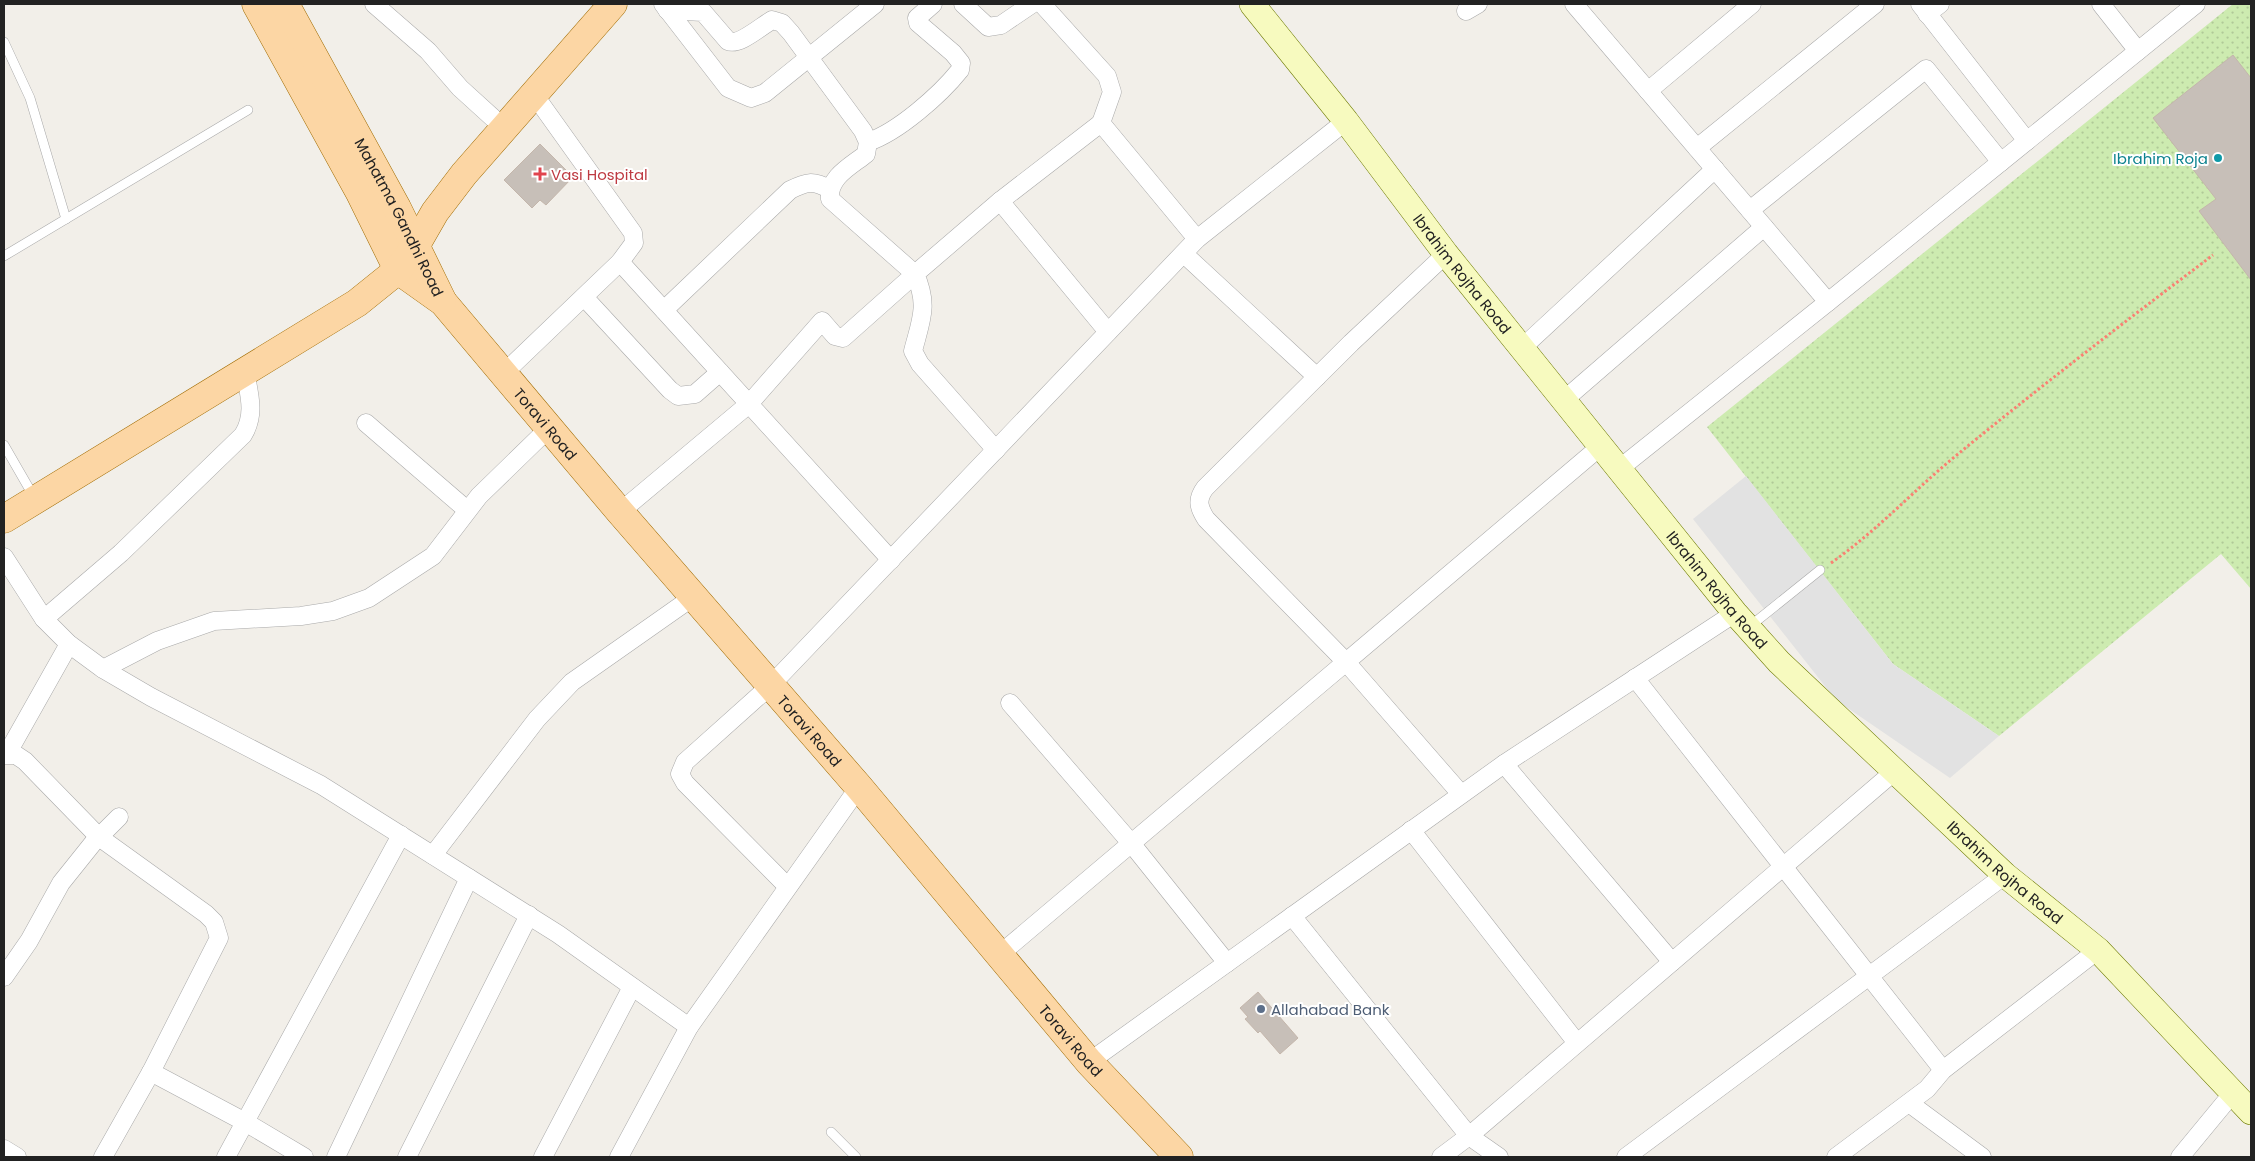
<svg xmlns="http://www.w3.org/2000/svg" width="2255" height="1161" viewBox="0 0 2255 1161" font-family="Poppins,sans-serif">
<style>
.grass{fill:url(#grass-dots)}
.parking{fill:#e2e2e2}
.building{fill:#c7bfb8;stroke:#c4b6ab}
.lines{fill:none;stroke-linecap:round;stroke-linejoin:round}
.lane-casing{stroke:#a9a9a9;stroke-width:10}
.street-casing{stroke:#a9a9a9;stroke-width:19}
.secondary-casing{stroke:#707d05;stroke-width:26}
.primary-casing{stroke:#a06b00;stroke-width:29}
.path{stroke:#fa8072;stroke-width:3;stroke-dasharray:2.5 2.5;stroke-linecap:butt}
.lane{stroke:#fff;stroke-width:9}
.street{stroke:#fff;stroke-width:18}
.secondary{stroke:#f7fabf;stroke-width:25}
.primary{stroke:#fcd6a4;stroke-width:28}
.culture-dot{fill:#0f9aa8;stroke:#fff;stroke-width:2}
.health-dot{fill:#e0444e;stroke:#fff;stroke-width:2}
.service-dot{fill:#5c6f8a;stroke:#fff;stroke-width:2}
.labels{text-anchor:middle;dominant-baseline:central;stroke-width:4;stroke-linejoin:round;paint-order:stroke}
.culture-label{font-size:15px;fill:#0d838f;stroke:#fff;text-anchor:end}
.health-label{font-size:15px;fill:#be3a42;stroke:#fff;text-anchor:start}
.street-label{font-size:15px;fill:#222;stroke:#fff}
.service-label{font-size:15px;fill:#4e5e75;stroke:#fff;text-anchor:start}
</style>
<defs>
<pattern id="grass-dots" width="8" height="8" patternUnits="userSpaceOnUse" patternTransform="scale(1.25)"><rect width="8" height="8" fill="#cdebb0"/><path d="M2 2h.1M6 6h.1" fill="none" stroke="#b0c997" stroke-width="1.8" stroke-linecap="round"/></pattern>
</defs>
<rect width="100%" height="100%" fill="#f2efe9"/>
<polygon class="grass" points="2233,4 2251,4 2251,589 2221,554 1999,736 1893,664 1707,427"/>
<polygon class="parking" points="1746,476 1893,664 1999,736 1950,778 1836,700 1693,519"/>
<g class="building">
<polygon points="2233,55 2251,78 2251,280 2199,211 2216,199 2153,118"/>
<polygon points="540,144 573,177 546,205 540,200 532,208 504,180"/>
<polygon points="1258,992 1298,1038 1280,1054 1260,1031 1258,1033 1245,1019 1248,1017 1240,1008"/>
</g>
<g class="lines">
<defs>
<g id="lane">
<polyline points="4,42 30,98 66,219"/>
<polyline points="4,256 248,110"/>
<polyline points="4,445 34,497"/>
<polyline points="1749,627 1820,570"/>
<polyline points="831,1132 856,1157"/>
</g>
<g id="street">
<polyline points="374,4 428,51 460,88 504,128"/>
<polyline points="663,4 728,88 751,98 765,93 875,4"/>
<polyline points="963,4 988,27 1001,25 1032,4"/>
<polyline points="1042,4 1107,76 1112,92 1101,123"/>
<polyline points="1574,4 1828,302 1619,469"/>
<polyline points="1920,4 2027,141"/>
<polyline points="2101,4 2138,51"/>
<polyline points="1466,11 1478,4"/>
<polyline points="1927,14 1940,4"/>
<polyline points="1648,91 1752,4"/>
<path d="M868,142C898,132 940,95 960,70L961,63L953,53L918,23L917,18L933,4"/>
<polyline points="1697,148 1875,4"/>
<polyline points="1000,201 1108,332"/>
<polyline points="1750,210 1926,69 2001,162"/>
<polyline points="1184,254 1317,377"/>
<polyline points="620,262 891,560"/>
<polyline points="584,297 670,390 678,396 695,394 720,372"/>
<polyline points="1828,302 2196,4"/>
<path d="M664,310L790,190C806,182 813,180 829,189"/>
<polyline points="1522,348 1715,169"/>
<polyline points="503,374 620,262 634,243 633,233 533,93"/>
<polyline points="1564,400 1764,227"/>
<polyline points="366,423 467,510"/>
<path d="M996,450L920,364L913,351C921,320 929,305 915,274L1000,201L1101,123L1197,239"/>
<path d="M620,512L749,404L822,321L835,336L843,338L915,274L830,199C828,177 851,166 866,154L868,142L863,131L791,33L782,23L772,20C760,27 739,46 728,41L703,12L667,10"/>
<polyline points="4,557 44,619 69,644 103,669 151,697 321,785 558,934 689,1027"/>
<path d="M44,619L121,553L243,435C256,414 249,394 245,371"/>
<polyline points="103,669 157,641 214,621 301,616 333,611 369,598 433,556 479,496 549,428"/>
<polyline points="1635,678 1943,1070"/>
<polyline points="1010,703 1131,843 1227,963"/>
<polyline points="7,754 69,644"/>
<polyline points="4,755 16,755 25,761 99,837 206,914 214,922 219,938 151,1072"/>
<polyline points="1504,764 1672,962"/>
<polyline points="1461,794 1346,662 1601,446"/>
<polyline points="1411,830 1577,1043"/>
<polyline points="433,855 537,719 572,682 693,597"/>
<polyline points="787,886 685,783 680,774 685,762 771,685 1197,239 1346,121"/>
<polyline points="1292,916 1469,1136 1499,1157"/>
<path d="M999,955L1346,662L1206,519C1199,508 1196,500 1205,488L1351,343L1446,254"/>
<polyline points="4,977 29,941 61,883 93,843 119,817"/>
<polyline points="1089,1062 1504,764 1735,613"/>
<polyline points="1909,1103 1982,1157"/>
<polyline points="4,1149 17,1157"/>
<polyline points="103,1157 151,1072 245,1122 304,1157"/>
<polyline points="226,1157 401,835"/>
<polyline points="336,1157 469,878"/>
<polyline points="407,1157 529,915"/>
<polyline points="543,1157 632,987"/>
<polyline points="619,1157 689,1027 859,787"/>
<polyline points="1441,1157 1469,1136 1896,770"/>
<polyline points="1626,1157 2005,875"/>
<polyline points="1836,1157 1927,1089 1943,1070 2098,950"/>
<polyline points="2180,1157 2232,1094"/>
</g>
<g id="secondary">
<path id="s1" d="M1252,4L1346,121L1446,254L1735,613L1779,662L2005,875L2098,950L2251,1112"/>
</g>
<g id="primary">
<path id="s2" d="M256,4L360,193L398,270L443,302L620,512L859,787L1089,1062L1179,1157"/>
<path id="s3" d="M285,4L397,208L442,300"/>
<polyline points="4,519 357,303 398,270 416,245 435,212 464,174 613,4"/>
</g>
</defs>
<use href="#lane" class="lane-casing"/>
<use href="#street" class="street-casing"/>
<use href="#secondary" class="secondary-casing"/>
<use href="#primary" class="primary-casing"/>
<path class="path" d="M1831,563C1878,530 1914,490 1958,454C2041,386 2127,320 2213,255"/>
<use href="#lane" class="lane"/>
<use href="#street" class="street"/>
<use href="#secondary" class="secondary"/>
<use href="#primary" class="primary"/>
</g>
<circle class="culture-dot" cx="2218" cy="158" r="5"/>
<path class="health-dot" d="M537.5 166.5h5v5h5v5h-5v5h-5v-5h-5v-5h5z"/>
<circle class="service-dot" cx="1261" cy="1009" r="5"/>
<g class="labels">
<g class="culture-label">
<text x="2208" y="158">Ibrahim Roja</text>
</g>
<g class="health-label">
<text x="551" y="174">Vasi Hospital</text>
</g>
<g class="street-label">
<text stroke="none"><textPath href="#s3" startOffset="242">Mahatma Gandhi Road</textPath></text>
<text stroke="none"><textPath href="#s1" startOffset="342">Ibrahim Rojha Road</textPath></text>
<text stroke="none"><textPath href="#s2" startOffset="516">Toravi Road</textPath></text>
<text stroke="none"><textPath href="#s1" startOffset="748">Ibrahim Rojha Road</textPath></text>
<text stroke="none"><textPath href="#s2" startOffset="921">Toravi Road</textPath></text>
<text stroke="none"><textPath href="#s1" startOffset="1152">Ibrahim Rojha Road</textPath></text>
<text stroke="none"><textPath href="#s2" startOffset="1326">Toravi Road</textPath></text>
</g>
<g class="service-label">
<text x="1271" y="1009">Allahabad Bank</text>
</g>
</g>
<rect width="2255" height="1161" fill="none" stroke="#222222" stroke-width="10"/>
</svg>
